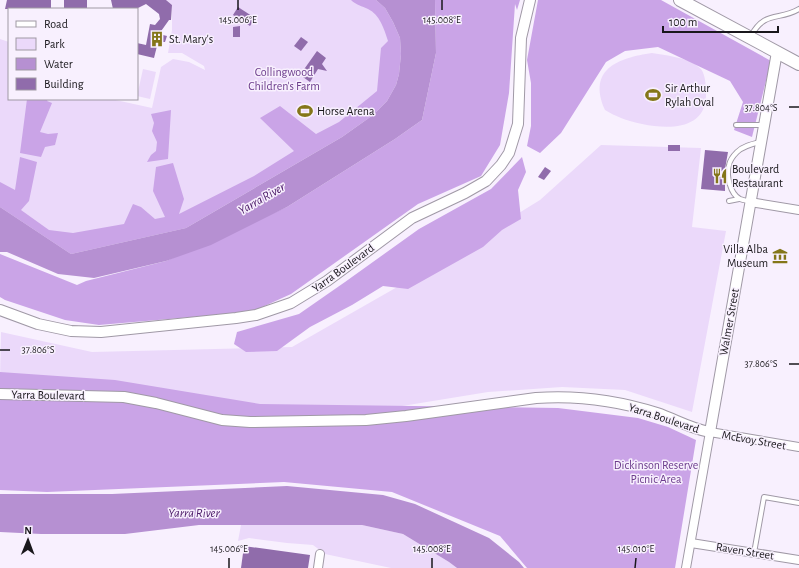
<svg xmlns="http://www.w3.org/2000/svg" width="799" height="568" viewBox="0 0 799 568" font-family="'Alegreya Sans',sans-serif">
<style>
.green{fill:#ebd9fa}
.forest{fill:#caa4e7}
.water{fill:#b690d2}
.building{fill:#906cab}
.lines{fill:none;stroke-linecap:round;stroke-linejoin:round}
.service-casing{stroke:#a099a6;stroke-width:6}
.minor-casing{stroke:#a099a6;stroke-width:10}
.tertiary-casing{stroke:#a099a6;stroke-width:12}
.primary-casing{stroke:#a099a6;stroke-width:14}
.service{stroke:#fff;stroke-width:4}
.minor{stroke:#fff;stroke-width:8}
.tertiary{stroke:#fff;stroke-width:10}
.primary{stroke:#fff;stroke-width:12}
.ticks{fill:none;stroke:#19171b;stroke-width:1.5}
.labels{text-anchor:middle;dominant-baseline:central;stroke-width:3;stroke-linejoin:round;paint-order:stroke}
.poi-label{font-size:12px;fill:#19171b;stroke:#f8f0fe;text-anchor:start}
.park-label{font-size:12px;fill:#6c3c8c;stroke:#f8f0fe}
.street-label{font-size:12px;fill:#19171b;stroke:#f8f0fe}
.water-label{font-size:13px;font-style:italic;fill:#4b1a68;stroke:#f8f0fe}
.ticks-label{font-size:10px;text-anchor:middle;fill:#19171b;stroke:#f8f0fe;stroke-width:3;stroke-linejoin:round;paint-order:stroke}
</style>
<rect width="100%" height="100%" fill="#f8f0fe"/>
<g class="green">
<polygon points="166,0 376,0 385,8 396,85 186,228 71,254 0,207 0,39 9,42 9,99 111,99 152,108 161,67 173,59 189,62 205,70 204,66 182,53 168,53 172,30 172,5"/>
<path d="M652,53C668,56 689,57 701,69C706,76 706,88 706,96C705,138 648,128 621,118C616,116 610,113 605,110C587,69 618,58 652,53Z"/>
<polygon points="143,69 156,72 150,99 137,96"/>
<polygon points="601,145 701,148 692,227 726,231 692,412 625,390 562,387 488,392 396,407 319,416 0,379 1,332 92,352 292,347 420,274 540,200"/>
<polygon points="241,525 362,525 403,534 449,562 457,568 391,568 325,554 313,545 287,543 249,538 238,541"/>
</g>
<g class="forest">
<path d="M351,0H376L385,8L393,22L400,38L401,54L399,74L396,85L387,101L373,115L342,137L186,228L71,254L0,207V182L15,190L20,157L37,162L29,201L21,210L49,230L73,233L124,224L133,204L141,207L155,219L165,217L153,191L156,167L173,163L184,199L179,214L254,176L294,151L260,118L280,106L316,134L339,122L377,91L381,48L388,41C384,29 380,15 368,9C362,6 356,5 351,0Z"/>
<polygon points="435,0 520,0 517,10 515,4 509,93 500,145 481,176 418,204 291,294 251,312 99,325 65,320 5,300 0,297 0,254 77,285 86,281 166,261 287,207 395,139 422,120 436,53"/>
<polygon points="538,0 661,0 771,61 752,137 734,130 743,102 730,81 658,47 625,51 606,62 561,133 540,153 527,146 531,126 531,83 527,60"/>
<polygon points="27,99 48,99 47,101 52,103 40,132 48,134 58,133 55,145 45,147 41,157 20,153"/>
<polygon points="171,110 168,159 147,162 151,155 156,151 157,142 152,131 154,123 151,114"/>
<polygon points="522,157 526,172 518,190 521,219 502,230 483,247 408,289 383,286 352,305 310,327 277,351 246,352 234,344 237,332 299,314 345,282 419,229 491,189"/>
<polygon points="0,372 115,380 260,404 558,408 638,418 668,427 696,440 675,568 527,568 500,536 392,492 284,482 47,492 0,490"/>
</g>
<g class="water">
<polygon points="376,0 435,0 436,53 422,120 395,139 287,207 211,245 166,261 94,278 58,274 7,252 0,252 0,207 71,254 186,228 342,137 373,115 387,101 396,85 399,74 401,54 400,38 393,22 385,8"/>
<polygon points="287,486 383,495 415,504 489,538 519,562 524,568 457,568 449,562 403,534 362,525 199,525 125,534 41,534 0,532 0,494 112,494"/>
</g>
<g class="building">
<polygon points="7,0 51,0 51,9 5,9"/>
<rect x="64" y="0" width="23" height="9"/>
<polygon points="111,0 166,0 172,5 171,20 169,20 159,34 167,36 165,42 161,42 160,46 157,46 154,58 137,54 137,43 146,45 150,24 155,25 160,19 159,14 146,4 136,9 113,9"/>
<polygon points="238,7 255,18 250,26 233,15"/>
<polygon points="240,26 240,37 233,37 233,27"/>
<polygon points="301,37 308,42 301,51 294,46"/>
<polygon points="317,51 326,58 322,64 327,71 318,69 310,82 300,75"/>
<rect x="668" y="145" width="12" height="6"/>
<polygon points="705,150 728,152 725,169 725,191 701,189"/>
<polygon points="545,167 551,171 544,180 538,177"/>
<polygon points="244,546 310,555 308,568 241,568"/>
</g>
<g class="lines">
<defs>
<g id="service">
<path d="M751,36C765,10 779,21 799,9"/>
<polyline points="736,125 763,125"/>
<polyline points="729,201 739,199"/>
<path d="M749,201C747,201 743,200 740,199C730,194 726,175 729,165C730,160 734,155 737,152C743,146 752,144 760,142"/>
<polyline points="754,553 764,497 799,503"/>
</g>
<g id="minor">
<polyline points="750,202 799,210"/>
<polyline points="691,543 799,560"/>
<polyline points="318,568 320,554"/>
<polyline points="686,568 710,432 799,447"/>
</g>
<g id="tertiary">
<polyline points="0,310 38,324 71,331 101,332 236,318 256,315 291,303 327,281 412,218 465,193 486,181 501,165 509,153 518,124 521,38 530,0"/>
<path d="M0,394L124,397L156,403L222,420L250,422L366,420L406,416L536,398C577,395 619,401 657,413C675,419 691,429 710,432L777,52"/>
</g>
<polyline id="primary" points="680,0 799,64"/>
</defs>
<use href="#service" class="service-casing"/>
<use href="#minor" class="minor-casing"/>
<use href="#tertiary" class="tertiary-casing"/>
<use href="#primary" class="primary-casing"/>
<use href="#service" class="service"/>
<use href="#minor" class="minor"/>
<use href="#tertiary" class="tertiary"/>
<use href="#primary" class="primary"/>
</g>
<path class="ticks" d="M238,10V0M442,10V0M789,107H799M0,350H10M789,364H799M229,568V558M432,568V558M635,568L636,558"/>
<defs>
<symbol id="building-bare" viewBox="-9 -9 18 18"><path d="M-4-6H4V6H1V3H-1V6H-4ZM-2.5-4.3h1.7v1.8h-1.7ZM.8-4.3h1.7v1.8H.8ZM-2.5-1h1.7V.8h-1.7ZM.8-1h1.7V.8H.8Z" fill="#847619" stroke="#f8f0fe" stroke-width="2.5" paint-order="stroke"/></symbol>
<symbol id="stadium-bare" viewBox="-9 -9 18 18"><path d="M0-5a6.5 5 0 1 0 0 10a6.5 5 0 1 0 0-10ZM-3.5-1.8h7v3.6h-7Z" fill="#847619" stroke="#f8f0fe" stroke-width="2.5" paint-order="stroke"/></symbol>
<symbol id="restaurant-bare" viewBox="-9 -9 18 18"><path d="M-5-6h1v4h1v-4h1v4h1v-4h1v5L-1.5 .5V6h-2V.5L-5-1ZM5-6V6H3V1.5H1.5Q1.5-4 5-6Z" fill="#847619" stroke="#f8f0fe" stroke-width="2.5" paint-order="stroke"/></symbol>
<symbol id="museum-bare" viewBox="-9 -9 18 18"><path d="M0-6L6-3V-2H-6V-3ZM-5-1h2V3h-2ZM-1-1h2V3h-2ZM3-1h2V3H3ZM-6 4H6V6H-6Z" fill="#847619" stroke="#f8f0fe" stroke-width="2.5" paint-order="stroke"/></symbol>
</defs>
<g fill-rule="evenodd">
<use href="#building-bare" x="146" y="28" width="22" height="22"/>
<use href="#stadium-bare" x="642" y="84" width="22" height="22"/>
<use href="#stadium-bare" x="294" y="100" width="22" height="22"/>
<use href="#restaurant-bare" x="709" y="165" width="22" height="22"/>
<use href="#museum-bare" x="769" y="245" width="22" height="22"/>
</g>
<g class="labels">
<g class="poi-label">
<text x="169" y="39">St. Mary's</text>
<text x="665" y="88">Sir Arthur<tspan x="665" dy="14">Rylah Oval</tspan></text>
<text x="317" y="111">Horse Arena</text>
<text x="732" y="169">Boulevard<tspan x="732" dy="14">Restaurant</tspan></text>
<text x="768" y="249" text-anchor="end">Villa Alba<tspan x="768" dy="14">Museum</tspan></text>
</g>
<g class="park-label">
<text x="284" y="72">Collingwood<tspan x="284" dy="14">Children's Farm</tspan></text>
<text x="656" y="465">Dickinson Reserve<tspan x="656" dy="14">Picnic Area</tspan></text>
</g>
<g class="street-label">
<text transform="translate(343 268) rotate(-36)">Yarra Boulevard</text>
<text transform="translate(729 322) rotate(-80)">Walmer Street</text>
<text transform="translate(48 395) rotate(1)">Yarra Boulevard</text>
<text transform="translate(664 418) rotate(18)">Yarra Boulevard</text>
<text transform="translate(754 440) rotate(10)">McEvoy Street</text>
<text transform="translate(745 551) rotate(9)">Raven Street</text>
</g>
<g class="water-label">
<text transform="translate(262 199) rotate(-30)">Yarra River</text>
<text x="194" y="513">Yarra River</text>
</g>
</g>
<g class="ticks-label">
<text x="238" y="23">145.006°E</text>
<text x="442" y="23">145.008°E</text>
<text x="761" y="111">37.804°S</text>
<text x="38" y="353">37.806°S</text>
<text x="761" y="367">37.806°S</text>
<text x="229" y="552">145.006°E</text>
<text x="432" y="552">145.008°E</text>
<text x="636" y="552">145.010°E</text>
</g>
<rect x="8" y="8" width="130" height="92" fill="#f8f0fe" stroke="#9f99a3"/>
<rect x="16" y="21" width="20" height="6" fill="#ffffff" stroke="#9f99a3"/>
<text x="44" y="28" font-size="12" fill="#19171b">Road</text>
<rect x="16" y="38" width="20" height="12" fill="#ebd9fa" stroke="#9f99a3"/>
<text x="44" y="48" font-size="12" fill="#19171b">Park</text>
<rect x="16" y="58" width="20" height="12" fill="#b690d2" stroke="#9f99a3"/>
<text x="44" y="68" font-size="12" fill="#19171b">Water</text>
<rect x="16" y="78" width="20" height="12" fill="#906cab" stroke="#9f99a3"/>
<text x="44" y="88" font-size="12" fill="#19171b">Building</text>
<g transform="translate(28 540) rotate(1)" stroke="#f8f0fe" stroke-width="3" paint-order="stroke">
<path d="M0-3L7 15L0 10L-7 15Z" fill="#19171b"/>
<text y="-6" font-size="11" font-weight="bold" text-anchor="middle" fill="#19171b">N</text>
</g>
<path d="M663 26v6h115v-6" fill="none" stroke="#19171b" stroke-width="2"/>
<text x="669" y="26" font-size="12" fill="#19171b" stroke="#f8f0fe" stroke-width="3" paint-order="stroke">100 m</text>
</svg>
